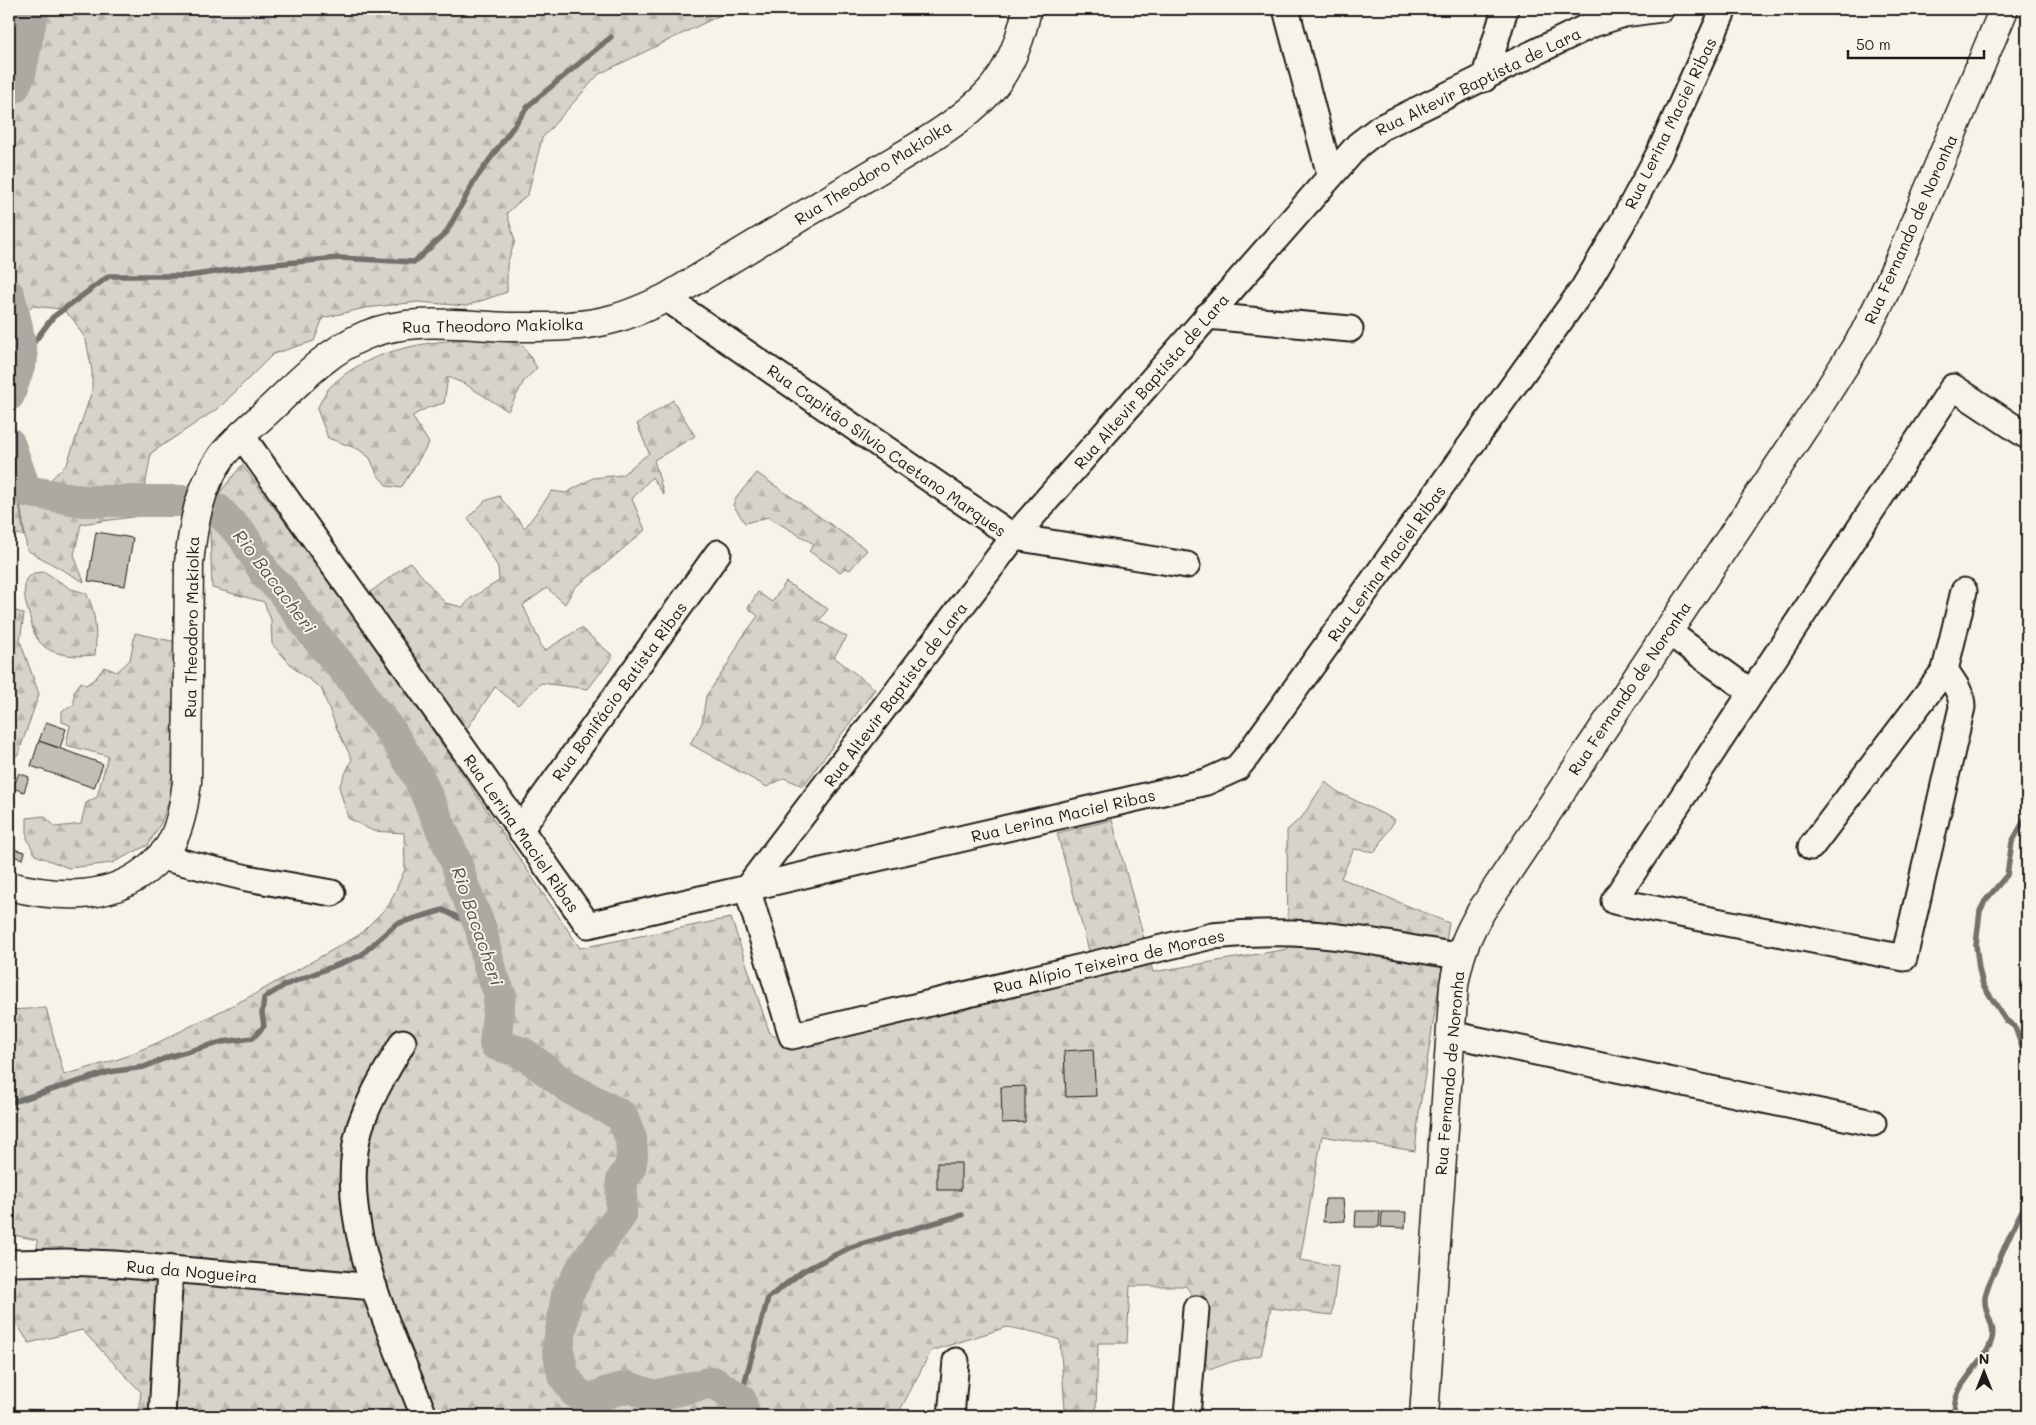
<svg xmlns="http://www.w3.org/2000/svg" width="2036" height="1425" viewBox="0 0 2036 1425" font-family="Mali,sans-serif">
<style>
.forest{fill:url(#forest-firs);stroke:#7a7874}
.lines{fill:none;stroke-linecap:round;stroke-linejoin:round}
.stream{stroke:#72716c;stroke-width:5.5}
.river{stroke:#aca9a2;stroke-width:32}
.building{fill:#c0beb5;stroke:#1c1c1c}
.minor-casing{stroke:#1c1c1c;stroke-width:29}
.major-casing{stroke:#1c1c1c;stroke-width:31}
.minor{stroke:#f7f3e8;stroke-width:25}
.major{stroke:#f7f3e8;stroke-width:28}
.labels{text-anchor:middle;dominant-baseline:central;stroke-width:4;stroke-linejoin:round;paint-order:stroke}
.street-label{font-size:16px;fill:#1c1c1c;stroke:#f7f3e8}
.water-label{font-size:18px;font-style:italic;fill:#565452;stroke:#f7f3e8}
</style>
<defs>
<pattern id="forest-firs" width="22" height="20" patternUnits="userSpaceOnUse" patternTransform="scale(1.25)"><rect width="22" height="20" fill="#d7d3cb"/><path d="M5 1l3.5 6h-7zM16 11l3.5 6h-7z" fill="#b8b5ae"/></pattern>
</defs>
<rect width="100%" height="100%" fill="#f7f3e8"/>
<filter id="ink" filterUnits="userSpaceOnUse"><feTurbulence type="fractalNoise" baseFrequency=".02" numOctaves="2"/><feDisplacementMap in="SourceGraphic" scale="10" xChannelSelector="R" yChannelSelector="G"/><feConvolveMatrix kernelMatrix="1 2 1 2 8 2 1 2 1" color-interpolation-filters="sRGB"/></filter>
<g filter="url(#ink)">
<g class="forest">
<polygon points="9,9 733,9 599,74 542,138 528,194 507,213 515,241 507,264 507,292 466,306 418,302 365,308 323,318 314,341 273,354 220,407 151,453 140,516 81,524 74,555 84,582 27,550 17,483 45,485 67,464 92,391 92,371 86,340 73,319 62,309 32,306 13,324 9,335"/>
<path d="M494,338L523,345L537,368L524,381L508,411L465,384L448,377L444,403L427,408L412,416L429,443L401,488L387,486L377,474L370,458L358,449L328,438L317,409C320,403 324,395 328,389C370,345 438,340 494,338Z"/>
<polygon points="673,400 695,436 654,460 664,495 652,477 632,499 645,530 598,570 575,587 565,604 547,588 523,605 544,651 581,628 613,656 588,689 541,683 518,705 495,687 464,733 365,596 410,562 445,603 463,607 471,598 499,581 498,567 468,518 485,501 499,496 525,528 552,491 566,493 593,478 622,475 649,453 637,424"/>
<path d="M242,465C362,621 470,786 580,948L731,918L770,1034L795,1047L1095,973L1057,833L1112,820L1153,972L1288,949L1287,830L1302,817L1325,782L1338,792L1395,820L1375,852L1354,849L1341,878L1449,923L1419,1112L1415,1151L1322,1136L1300,1260L1338,1266L1332,1315L1271,1308L1261,1355L1231,1362L1209,1370L1201,1353V1309L1186,1286H1130L1127,1343H1098L1096,1411L1065,1409L1060,1340L1038,1333L1007,1327L931,1351L897,1416H138L141,1392L82,1330L29,1343L10,1313L9,1277L38,1257L37,1240L9,1234V1010L46,1008L64,1075L119,1059L157,1043L253,995L359,935L389,905L405,869L404,833L373,831L348,818L339,787L352,759L337,729L321,688L296,670L272,644L271,620L264,602L212,588L210,530L217,496Z"/>
<polygon points="757,473 867,550 850,570 845,568 840,572 809,551 814,544 768,517 745,523 733,505 737,496"/>
<polygon points="9,477 16,483 24,536 9,531"/>
<path d="M45,572L71,589L86,593C96,610 97,634 95,655C73,657 43,657 34,632C32,627 31,622 30,617C25,603 23,594 26,579L34,573Z"/>
<polygon points="786,582 828,609 819,621 847,637 834,657 875,689 803,786 784,778 767,787 690,744 702,723 706,696 728,664 741,639 758,616 748,608 758,592 772,602"/>
<polygon points="9,608 24,614 20,641 39,694 18,755 9,757"/>
<polygon points="135,633 176,642 176,780 161,823 148,845 112,863 69,868 35,855 27,838 27,818 44,816 56,827 81,824 86,803 97,797 108,756 66,745 70,725 62,722 62,711 74,705 74,692 81,682 86,685 96,678 104,667 117,672 130,660"/>
<polygon points="26,1409 121,1416 29,1416"/>
</g>
<g class="lines">
<g class="stream">
<polyline points="22,358 53,317 109,276 188,276 264,265 339,258 414,262 446,233 475,180 529,105 611,37"/>
<polyline points="9,487 26,491"/>
<polyline points="2027,815 2012,842 2007,875 1985,901 1980,911 1976,945 1979,969 1983,985 2006,1020 2015,1027 2027,1061"/>
<polyline points="9,1103 109,1072 144,1067 168,1057 222,1042 253,1038 264,1026 262,1013 264,998 285,985 360,956 396,924 443,910 481,929"/>
<polyline points="740,1399 768,1298 803,1271 851,1247 962,1215"/>
<path d="M1955,1416C1950,1389 1976,1371 1988,1349C2001,1325 1983,1318 1985,1297C1987,1285 1993,1277 1997,1265C2006,1243 2015,1222 2027,1202"/>
</g>
<g class="river">
<polyline points="9,86 14,87 20,74 33,9"/>
<polyline points="9,295 17,327 22,358 9,395"/>
<polyline points="9,443 26,491 83,501 188,501"/>
<polyline points="218,510 243,536 267,576 280,588 312,632 358,686 368,703 392,733 419,778 456,862 464,888 481,929 489,967 500,994 495,1044 523,1053 571,1089 622,1116 631,1139 632,1156 630,1168 622,1180 621,1215 583,1266 567,1295 558,1349 563,1374 575,1392 589,1400 608,1392 628,1387 654,1396 713,1382 740,1399 745,1416"/>
</g>
</g>
<g class="building">
<polygon points="96,532 133,538 125,586 88,581"/>
<polygon points="46,722 66,729 60,748 39,741"/>
<polygon points="39,741 103,764 94,788 31,766"/>
<polygon points="19,773 29,777 24,792 13,788"/>
<polygon points="9,848 25,852 23,859 9,855"/>
<polygon points="1093,1049 1096,1096 1066,1097 1064,1051"/>
<polygon points="1025,1086 1025,1122 1002,1123 1001,1087"/>
<rect x="937" y="1163" width="24" height="27"/>
<polygon points="1325,1199 1343,1199 1345,1221 1323,1222"/>
<polygon points="1356,1211 1380,1211 1379,1227 1355,1227"/>
<polygon points="1382,1212 1406,1212 1405,1228 1381,1227"/>
</g>
<g class="lines">
<defs>
<g id="minor">
<polyline points="1286,9 1330,175"/>
<polyline points="1484,79 1505,9"/>
<polyline points="666,298 1014,537 1187,565"/>
<polyline points="1207,316 1350,329"/>
<polyline points="242,436 588,925 1206,782 1237,768 1247,756 1583,289 1621,225 1659,154 1724,9"/>
<polyline points="1667,631 1751,692"/>
<path d="M1945,670C1953,682 1962,692 1962,707L1904,958L1614,901L1953,387L2027,436"/>
<polyline points="520,830 718,553"/>
<polyline points="1811,847 1945,670 1964,591"/>
<polyline points="161,857 247,878 332,893"/>
<path d="M1459,956C1404,948 1348,935 1292,933C1265,932 1239,933 1212,936L792,1036L747,888L1014,537L1358,145L1380,128L1593,24L1624,14L1661,9"/>
<polyline points="1450,1034 1873,1123"/>
<path d="M403,1042C387,1070 370,1097 360,1127C333,1219 392,1332 424,1416"/>
<polyline points="9,1263 66,1262 114,1264 374,1287"/>
<polyline points="162,1416 170,1269"/>
<polyline points="951,1416 956,1361"/>
<polyline points="1187,1416 1196,1309"/>
</g>
<g id="major">
<path d="M9,886C58,898 113,902 153,864C159,858 166,852 170,845C181,826 184,803 187,782L189,563C193,526 199,487 222,456C235,439 253,425 268,411C298,383 327,351 366,335C411,317 461,325 508,327C543,327 580,328 613,319C632,314 649,306 666,298C732,258 799,218 865,178C907,152 956,128 990,91C1010,68 1021,39 1027,9"/>
<path d="M1424,1416L1454,985C1459,956 1466,936 1482,910L1818,407L1864,334L1882,298L1901,256L2004,9"/>
</g>
</defs>
<use href="#minor" class="minor-casing"/>
<use href="#major" class="major-casing"/>
<use href="#minor" class="minor"/>
<use href="#major" class="major"/>
</g>
</g>
<g class="labels">
<g class="street-label">
<text transform="translate(1478 81) rotate(-26)">Rua Altevir Baptista de Lara</text>
<text transform="translate(1670 123) rotate(-64)">Rua Lerina Maciel Ribas</text>
<text transform="translate(873 172) rotate(-32)">Rua Theodoro Makiolka</text>
<text transform="translate(1910 229) rotate(-66)">Rua Fernando de Noronha</text>
<text transform="translate(493 325) rotate(-1)">Rua Theodoro Makiolka</text>
<text transform="translate(1151 381) rotate(-49)">Rua Altevir Baptista de Lara</text>
<text transform="translate(887 450) rotate(35)">Rua Capitão Sílvio Caetano Marques</text>
<text transform="translate(1386 563) rotate(-54)">Rua Lerina Maciel Ribas</text>
<text transform="translate(191 627) rotate(-89)">Rua Theodoro Makiolka</text>
<text transform="translate(1629 688) rotate(-56)">Rua Fernando de Noronha</text>
<text transform="translate(619 691) rotate(-54)">Rua Bonifácio Batista Ribas</text>
<text transform="translate(895 694) rotate(-53)">Rua Altevir Baptista de Lara</text>
<text transform="translate(1063 815) rotate(-13)">Rua Lerina Maciel Ribas</text>
<text transform="translate(522 833) rotate(55)">Rua Lerina Maciel Ribas</text>
<text transform="translate(1109 961) rotate(-13)">Rua Alípio Teixeira de Moraes</text>
<text transform="translate(1449 1073) rotate(-85)">Rua Fernando de Noronha</text>
<text transform="translate(192 1271) rotate(5)">Rua da Nogueira</text>
</g>
<g class="water-label">
<text transform="translate(275 581) rotate(53)">Rio Bacacheri</text>
<text transform="translate(478 926) rotate(71)">Rio Bacacheri</text>
</g>
</g>
<rect width="2036" height="1425" fill="none" stroke="#f7f3e8" stroke-width="30"/>
<rect x="15" y="15" width="2006" height="1395" fill="none" stroke="#1c1c1c" stroke-width="2" filter="url(#ink)"/>
<g transform="translate(1984 1372)" stroke="#f7f3e8" stroke-width="4" paint-order="stroke">
<path d="M0-4L9 19L0 12L-9 19Z" fill="#1c1c1c"/>
<text y="-8" font-size="14" font-weight="bold" text-anchor="middle" fill="#1c1c1c">N</text>
</g>
<path d="M1848 50v8h136v-8" fill="none" stroke="#1c1c1c" stroke-width="2.5"/>
<text x="1856" y="50" font-size="15" fill="#1c1c1c" stroke="#f7f3e8" stroke-width="4" paint-order="stroke">50 m</text>
</svg>
